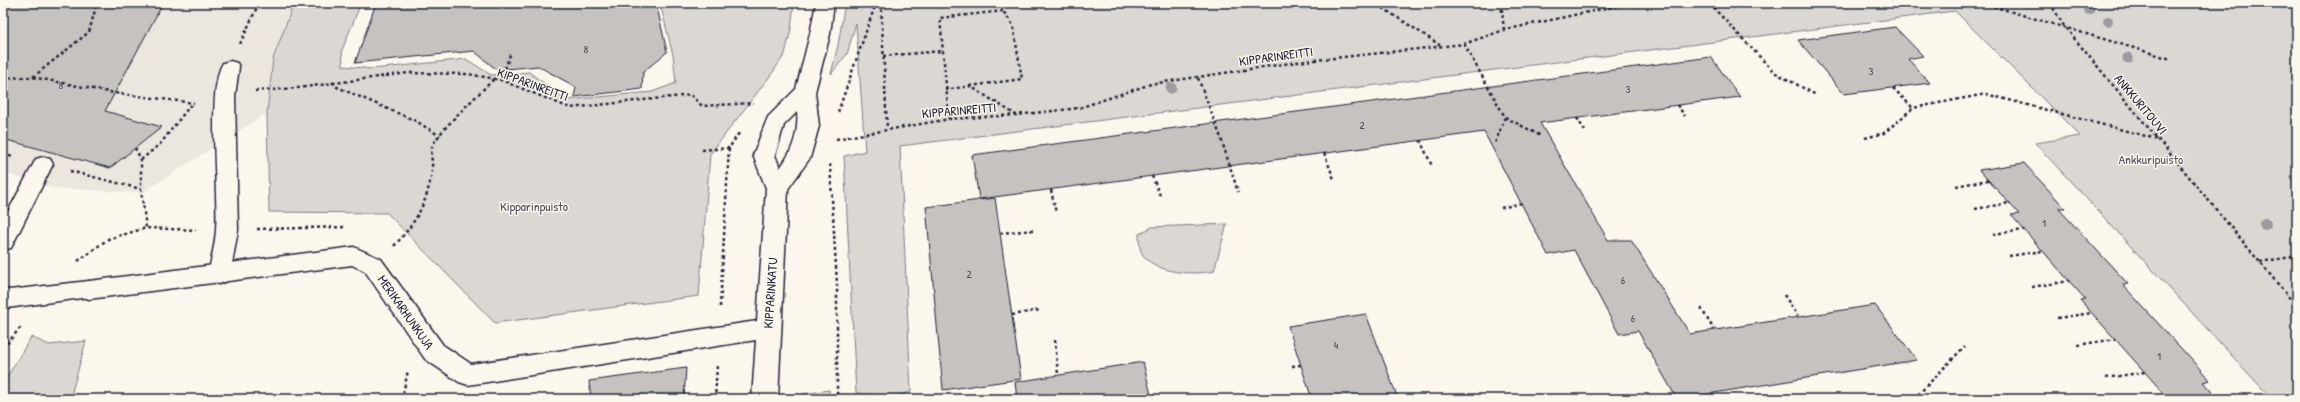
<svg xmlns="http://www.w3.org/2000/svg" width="2300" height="402" viewBox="0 0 2300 402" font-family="'Patrick Hand',sans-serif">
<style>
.built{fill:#ebe7df}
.green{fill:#dbd8d3;stroke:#7e7d87}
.building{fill:#c6c2c0;stroke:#22223b}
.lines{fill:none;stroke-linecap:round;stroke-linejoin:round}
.service-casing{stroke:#22223b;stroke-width:3}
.minor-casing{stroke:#22223b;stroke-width:3}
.path{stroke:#22223b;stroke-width:2.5;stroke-dasharray:3 3;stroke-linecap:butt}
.service{fill:#fbf7ec;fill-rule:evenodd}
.minor{fill:#fbf7ec;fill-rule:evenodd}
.tree{fill:#9d9ba0}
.labels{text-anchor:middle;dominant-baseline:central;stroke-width:3;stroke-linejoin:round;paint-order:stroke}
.number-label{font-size:11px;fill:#4b4a5c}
.street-label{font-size:13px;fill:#22223b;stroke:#fbf7ec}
.park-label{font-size:13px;fill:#505061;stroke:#fbf7ec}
</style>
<rect width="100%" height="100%" fill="#fbf7ec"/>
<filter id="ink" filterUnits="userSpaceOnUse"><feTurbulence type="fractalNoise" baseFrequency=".025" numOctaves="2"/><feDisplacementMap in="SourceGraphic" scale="8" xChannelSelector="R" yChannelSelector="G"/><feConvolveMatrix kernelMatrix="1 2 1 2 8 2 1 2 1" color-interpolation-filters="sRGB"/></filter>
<g filter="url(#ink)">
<polygon class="built" points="3,3 294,3 273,59 267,113 142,193 52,188 3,173"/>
<g class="green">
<polygon points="294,3 361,3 342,50 343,66 373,69 466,59 491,75 529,72 566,100 652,92 676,83 673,55 660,3 794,3 791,29 785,54 773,72 710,154 699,296 495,323 387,213 269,212 267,113 273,59"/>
<polygon points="845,3 2297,3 2297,399 2272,399 2035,143 2080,136 1955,11 900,146 911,392 893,397 856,393 844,156 865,151 856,23 847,54 831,74 838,45"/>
<path d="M1227,224L1214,271C1193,275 1157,274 1143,255C1139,249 1139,241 1139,234L1152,227Z"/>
<polygon points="31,337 49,345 86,341 70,399 3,399 3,384"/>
<polygon points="829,390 829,399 803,399 803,394"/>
</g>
<g class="building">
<polygon points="3,3 163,3 105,111 162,127 110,168 3,139"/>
<polygon points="376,3 656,3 667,52 643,72 642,89 574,97 576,87 538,66 497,70 474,51 355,63"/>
<polygon points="1895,27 1923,56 1908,59 1930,83 1844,94 1798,40"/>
<polygon points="1711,57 1740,97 1540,123 1608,240 1631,240 1690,334 1875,305 1917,360 1677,399 1638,331 1619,334 1574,250 1548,255 1484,132 979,199 972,155"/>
<polygon points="2024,163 2065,208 2058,208 2128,284 2123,285 2210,380 2203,382 2218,399 2169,399 2080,300 2085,299 2011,215 2019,214 1979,170"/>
<polygon points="995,198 1021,379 943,390 926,207"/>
<polygon points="1366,314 1398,399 1312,399 1288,326"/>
<polygon points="1143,362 1152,399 1017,399 1015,382"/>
<polygon points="686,368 684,399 591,399 589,381"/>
</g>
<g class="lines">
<defs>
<g id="service">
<path d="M230,61L237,63L239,67L235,96L238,230L230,275L227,281L219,284L211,281L208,275C211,260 215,245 216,230C219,192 206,90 223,63Z"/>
<polygon points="43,157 50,159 53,164 11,248 3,250 3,221 36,159"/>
<polygon points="89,281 97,284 100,290 97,296 7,308 3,307 3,288 9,290"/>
</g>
<path id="minor" d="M816,3H834L830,34L815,92L819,126L810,158L788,189L778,399H752L756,340L468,385L459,382L425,359L365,271L352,265L89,299L81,296L77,290L81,284L89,281L354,247L381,259L443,345L471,364L757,321L766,188L753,155L768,117L796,89L810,34ZM797,112C799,133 792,152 780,168L775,155L784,125Z"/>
</defs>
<use href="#service" class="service-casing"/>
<use href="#minor" class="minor-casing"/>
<g class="path">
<polyline points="881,3 887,129"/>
<polyline points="1342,3 1375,3 1440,45"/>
<polyline points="1501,3 1504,30"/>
<polyline points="1709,3 1774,72 1816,95"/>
<polyline points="1982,3 2171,59"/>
<polyline points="2050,3 2064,26 2297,307"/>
<polyline points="240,44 259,3"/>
<polyline points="1464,44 1505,117 1495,143"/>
<polyline points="883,56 943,51"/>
<polyline points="33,77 89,32 97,3"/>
<polyline points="3,78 32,77 114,93 194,103"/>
<polyline points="1198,78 1220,135 1238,192"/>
<polyline points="501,80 511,52"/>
<polyline points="332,82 337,87 416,121 440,136"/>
<polyline points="970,86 1022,79 1013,25 1003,11 1002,3"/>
<polyline points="1893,88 1913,108"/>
<polyline points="945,90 970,86 1016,115"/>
<polyline points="255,91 298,88 408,73 468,74 501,80 570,108 691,95 702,106 753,103"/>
<polyline points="1677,105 1685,116"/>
<polyline points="838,112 876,3"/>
<polyline points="1505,117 1541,136"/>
<polyline points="1577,118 1585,131"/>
<polyline points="949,119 940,18 1003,11"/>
<polyline points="1865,138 1884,133 1913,108 1986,94 2157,139"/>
<polyline points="836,139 949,119 1016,115 1079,108 1151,84 1297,62 1464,44 1504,30 1621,5 1713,5 1728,3"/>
<polyline points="1420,140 1432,166"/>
<polyline points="135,148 141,160 141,189 146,228"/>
<polyline points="702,150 729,148"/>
<polyline points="1324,153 1334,179"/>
<polyline points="3,155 14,157"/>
<polyline points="141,160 161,143 192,103"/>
<polyline points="830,164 837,284 837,399"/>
<polyline points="70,171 141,189"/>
<polyline points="1152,176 1161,198"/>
<polyline points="1956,186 1988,180"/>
<polyline points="1051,190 1056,213"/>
<polyline points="1501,208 1522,203"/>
<polyline points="1975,209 2009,203"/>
<polyline points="257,229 347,227"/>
<polyline points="1000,233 1034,230"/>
<polyline points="1993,234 2024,230"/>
<path d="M394,246C416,222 427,204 432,171C433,164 430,153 432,147C437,132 481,92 494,79"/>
<polyline points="2009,256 2043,251"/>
<polyline points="78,261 108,239 146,228 196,230"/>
<polyline points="2260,262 2297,256"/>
<polyline points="2032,287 2069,281"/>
<polyline points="1784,295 1798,316"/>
<polyline points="720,307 729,148 739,133"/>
<polyline points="1701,308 1714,330"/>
<polyline points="1012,315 1040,310"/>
<polyline points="2057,318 2092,313"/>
<polyline points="1055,340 1058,375"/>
<polyline points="2078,345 2115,339"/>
<polyline points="3,348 21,327"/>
<polyline points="1292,366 1301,365"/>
<polyline points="2106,378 2145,372"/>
<polyline points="402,399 408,370"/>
<polyline points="715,399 717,366"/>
<polyline points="1914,399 1965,346"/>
</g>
<use href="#service" class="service"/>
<use href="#minor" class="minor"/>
</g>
<g class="tree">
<circle cx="2089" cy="10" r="5"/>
<circle cx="2108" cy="21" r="5"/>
<circle cx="2128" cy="58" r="5.5"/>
<circle cx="1171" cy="88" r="5.5"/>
<circle cx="2265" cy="224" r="6"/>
</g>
</g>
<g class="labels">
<g class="number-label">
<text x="586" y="49">8</text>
<text x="1871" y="71">3</text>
<text x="61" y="85">8</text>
<text x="1628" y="89">3</text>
<text x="1362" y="125">2</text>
<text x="2044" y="223">1</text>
<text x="969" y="274">2</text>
<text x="1623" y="280">6</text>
<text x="1633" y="318">6</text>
<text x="1336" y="345">4</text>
<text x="2159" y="356">1</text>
</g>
<g class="street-label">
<text transform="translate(1276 56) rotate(-8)">KIPPARINREITTI</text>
<text transform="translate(533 84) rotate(20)">KIPPARINREITTI</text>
<text transform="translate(2141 104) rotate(50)">ANKKURITOUVI</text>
<text transform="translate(959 110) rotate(-5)">KIPPARINREITTI</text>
<text transform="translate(770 293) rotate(-86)">KIPPARINKATU</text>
<text transform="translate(406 312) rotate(55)">MERIKARHUNKUJA</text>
</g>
<g class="park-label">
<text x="2151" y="159">Ankkuripuisto</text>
<text x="534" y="206">Kipparinpuisto</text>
</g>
</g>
<rect width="2300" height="402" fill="none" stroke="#fbf7ec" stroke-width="16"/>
<rect x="8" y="8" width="2284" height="386" fill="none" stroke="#22223b" stroke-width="1.5" filter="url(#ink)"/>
</svg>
